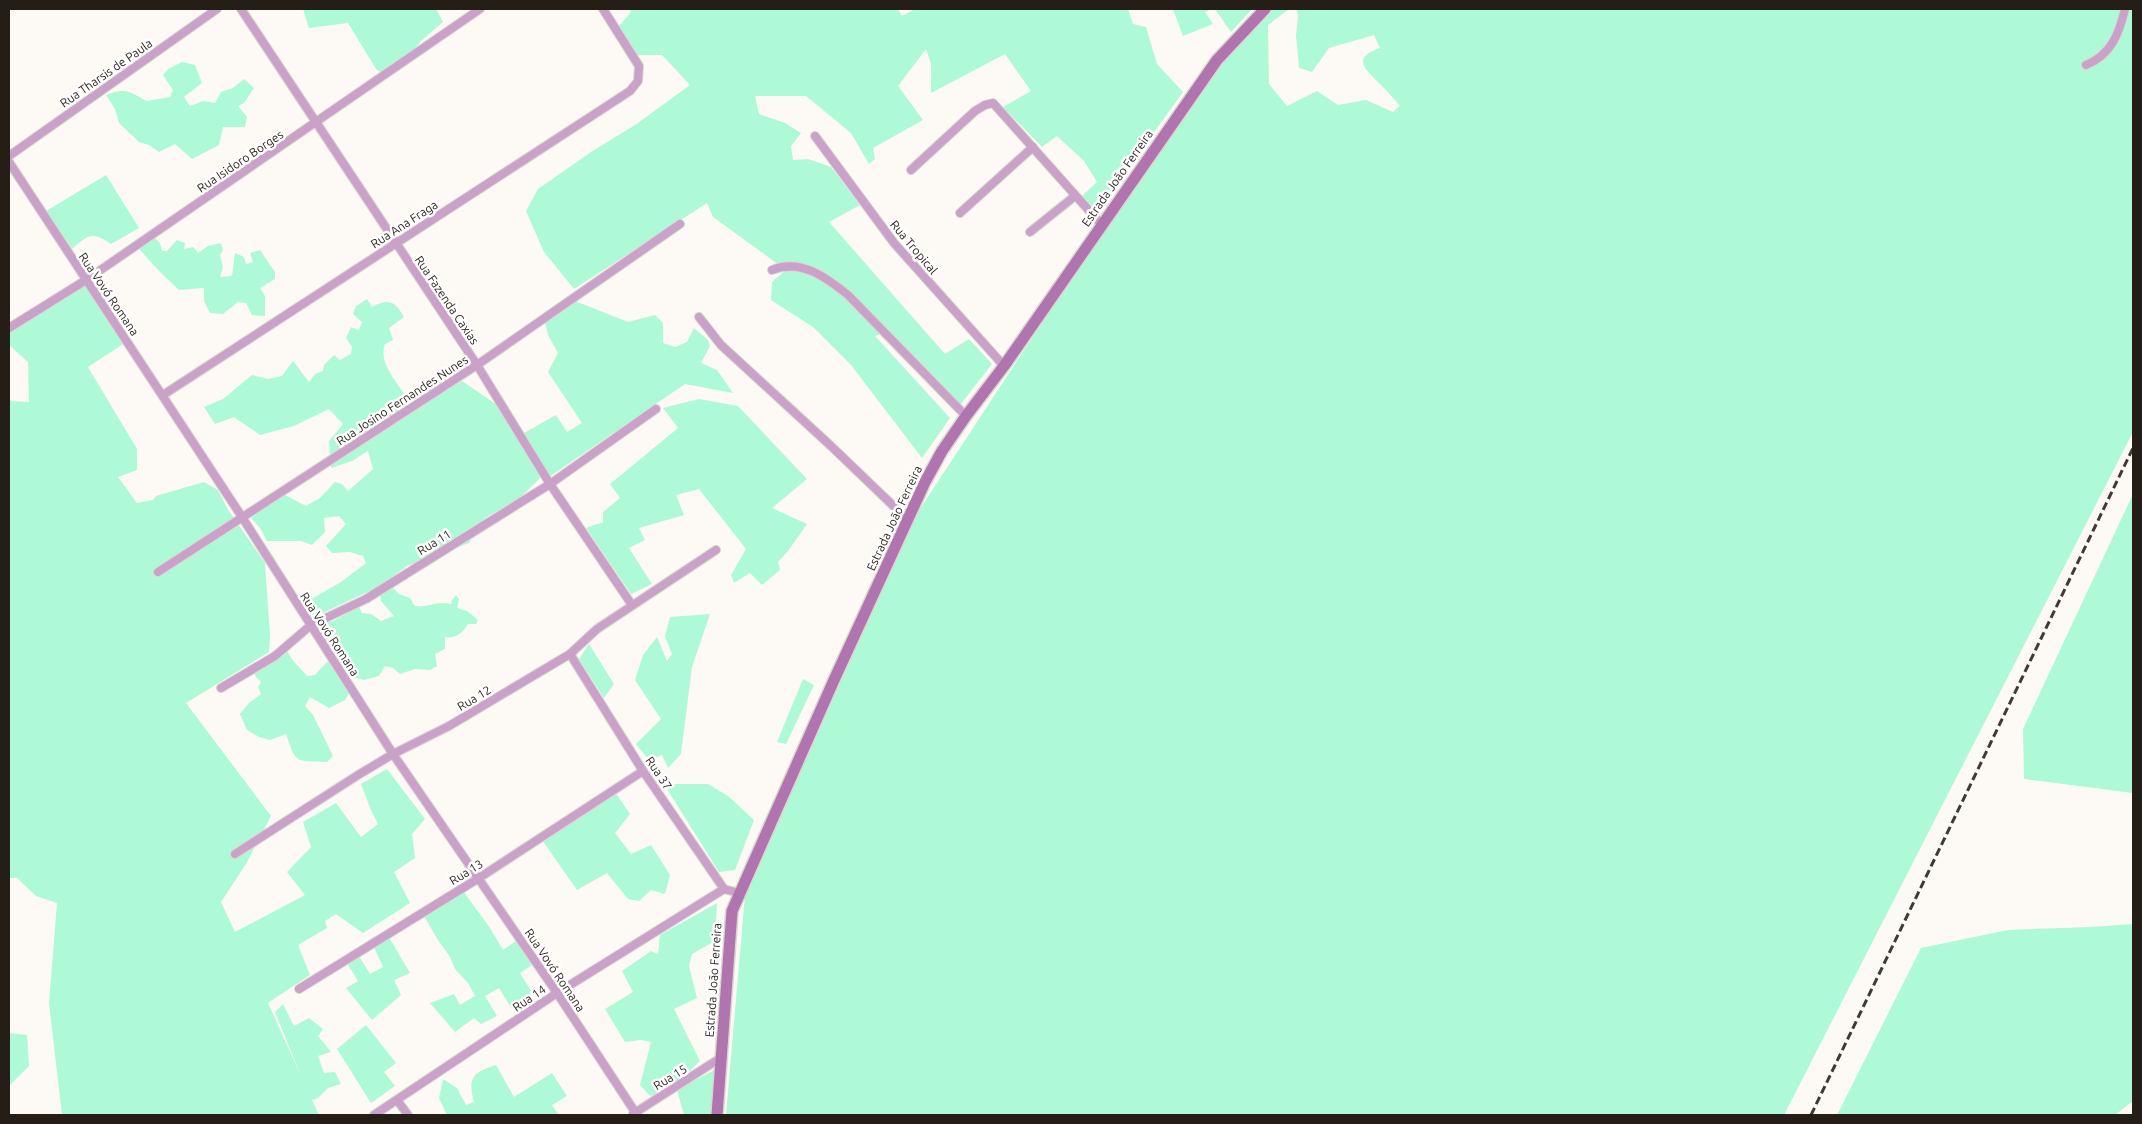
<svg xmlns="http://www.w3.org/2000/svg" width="2142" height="1124" viewBox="0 0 2142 1124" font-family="Ubuntu,sans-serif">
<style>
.green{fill:#aef9d6}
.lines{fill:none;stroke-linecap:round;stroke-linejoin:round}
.street-casing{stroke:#dad7d1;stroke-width:10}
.secondary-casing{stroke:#dad7d1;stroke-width:14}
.street{stroke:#caa1c8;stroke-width:8}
.secondary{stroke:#b075ae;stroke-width:11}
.rail{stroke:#403a32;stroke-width:3;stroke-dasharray:8 4;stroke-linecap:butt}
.labels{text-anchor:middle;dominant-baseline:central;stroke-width:5;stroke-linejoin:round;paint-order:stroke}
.street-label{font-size:12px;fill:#251e16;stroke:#fff}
</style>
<rect width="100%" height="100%" fill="#fdfaf5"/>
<g class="green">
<polygon points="303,9 436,9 443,22 422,40 413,51 382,73 376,69 348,23 309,28"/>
<polygon points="630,9 898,9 902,16 915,9 1128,9 1133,24 1146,27 1157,64 1183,92 1095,214 1081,197 1097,182 1084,161 1057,136 1042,147 1003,107 1031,91 1005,54 931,93 931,64 926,49 898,86 923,120 873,148 875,159 869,164 851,133 806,96 755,96 759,114 785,123 801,133 791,146 793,160 808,159 831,167 860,205 829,222 945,354 969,339 992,364 960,405 889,332 875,336 950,418 922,458 851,365 813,327 771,300 772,282 786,270 713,217 707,203 574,289 544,252 526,211 538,189 591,152 635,125 690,85 662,55 636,55 619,26 631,12"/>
<polygon points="1173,9 1212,9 1205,12 1213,24 1183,36"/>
<polygon points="1215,9 1252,9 1231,32"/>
<path d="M1272,9H1289L1268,25L1269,84L1287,106L1317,91L1338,105L1366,100L1393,112L1400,106C1394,99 1388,92 1381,85C1366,70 1350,58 1380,48L1374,35L1329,48L1312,72L1299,68L1296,35L1298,16L1297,9H2133V432L1784,1115H726L745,895L914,518L1105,227L1226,59Z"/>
<path d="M182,62L195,65L202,83L184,97L190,106L203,101L215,103L221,92L233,88L244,79L254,88L244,103L238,106L247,117L245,127H223L219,145L192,159L175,144L159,152L149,145L139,142L119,123L115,109L106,95C127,87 129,92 147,101L170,97L173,90L163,75L168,69Z"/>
<path d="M106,175L139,228L111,244C92,231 88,235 72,249L46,211Z"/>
<polygon points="150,233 160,243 162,251 167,251 177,240 185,243 184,249 193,247 198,253 208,246 221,243 223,250 220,255 223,267 220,277 232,276 235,253 244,257 246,264 253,262 250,253 260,250 275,272 275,279 260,288 265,296 265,316 252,315 246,303 238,302 223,314 210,313 204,301 204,288 179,290 161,273 140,250 140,240"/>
<polygon points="85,285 123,344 88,367 137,449 137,470 118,477 137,503 153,500 156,496 204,482 218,490 227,508 265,563 270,635 269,652 186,703 271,816 246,864 221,902 235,932 305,895 287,872 311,847 303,822 336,803 361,837 378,824 370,808 361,784 387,769 425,819 412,834 415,858 394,872 410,903 363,933 336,914 325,921 327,928 298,945 310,975 268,1003 301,1076 275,1012 283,1004 294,1026 309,1018 323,1029 318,1036 331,1052 318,1056 324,1073 335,1072 341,1084 328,1088 318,1098 312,1100 319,1115 62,1115 49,1003 57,903 36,896 17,878 9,878 9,398 11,401 29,402 28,362 9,345 9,333"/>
<path d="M367,299L372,307C389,298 395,301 404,317L389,328L393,340L385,344C378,362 396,381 405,395L435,381L447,389L462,381L497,405L541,477L520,498L485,518L469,543L407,566L380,586L314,617L306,606L308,601L341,582L366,563L363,556L350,552L332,553L326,546L346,524L339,516L324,518L325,532L312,545L301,541H267L260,528L251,518L265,507L285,495L306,506L320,498L335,482L342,484L348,491L373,469L368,451L352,461L331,468L329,441L343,424L329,409L294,426L260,435L234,417L215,424L204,407L223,399L252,375L268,379L282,376L293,361L309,382L315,374L323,371L324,365L334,355L340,360L351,354L352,347L346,338L351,327L359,330L362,322L353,314L356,306Z"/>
<polygon points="575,301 628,322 655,315 663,323 663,343 675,347 687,342 694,328 708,340 710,346 701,363 717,370 733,393 685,384 549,477 524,433 556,415 567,432 582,423 548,372 558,353 548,335 545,322"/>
<polygon points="699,399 738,406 807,479 772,508 807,524 788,551 778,562 780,570 762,585 750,573 734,583 731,575 746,549 699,489 676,495 684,515 639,528 645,540 629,548 652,584 631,594 586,528 603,522 603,512 620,498 610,484 678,428 663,408"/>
<polygon points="2133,494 2133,793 2024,779 2023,729"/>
<path d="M393,588L399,594L410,598L414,605C424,610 435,600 451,604L452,600L456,595L459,599L457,608L467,611L478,620L476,624H468C463,633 455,639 445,637V649L435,654L437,666L430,670L415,669L400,674L393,668L385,666L379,676L364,680L351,677L343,682L349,693L345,700L329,708L310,697L305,706L313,715L333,756L327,762C295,761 296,764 286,734L270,740L259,737L247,730L240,714L249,703L261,694L258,687L261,682L256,677L254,672L278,649L288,652C291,661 301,668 307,676L315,675L328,661L337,659L321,638L318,628L323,622L333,621L359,607L362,613L371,614L381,621L394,616L381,601L380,595Z"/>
<polygon points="710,614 692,667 681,754 668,768 662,755 649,760 636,744 661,719 635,680 643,655 657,637 667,661 672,654 665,636 670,617"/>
<polygon points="589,644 614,684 604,698 579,659"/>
<polygon points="803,679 814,685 786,744 777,742"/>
<polygon points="664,784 708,784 728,796 754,820 735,870 719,872"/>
<polygon points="615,792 630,814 615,833 631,854 651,845 670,875 665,894 651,890 639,901 628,899 607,873 577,890 542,840"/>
<polygon points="463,891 490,928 503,950 517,940 532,965 520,973 533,994 511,1008 499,988 485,996 497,1016 481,1024 474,1018 455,1032 430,1003 454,994 460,1005 475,996 468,983 455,969 450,957 438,940 422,913"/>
<path d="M717,903L715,941L692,954L689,966L697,998L674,1009L700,1061C685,1075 671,1091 650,1096L640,1085L651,1042L641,1040L625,1042L605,1009L633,992L622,971L651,951L658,954L660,935Z"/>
<polygon points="2133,924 2133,1101 2115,1115 1837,1115 1921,948 2008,930 2090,927"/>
<polygon points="387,934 410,973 394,980 401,995 372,1020 346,988 358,981 348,965 357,953 370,974 383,967 372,943"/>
<polygon points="366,1025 396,1063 384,1072 395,1086 371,1103 337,1049"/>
<polygon points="9,1033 27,1035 29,1066 10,1085"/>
<path d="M496,1065L514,1097L552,1073L567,1096L552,1105L559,1115H447L439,1098L443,1079L457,1088L466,1105L474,1102C467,1077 474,1072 496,1065Z"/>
<polygon points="716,1069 710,1115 684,1115 677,1090"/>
</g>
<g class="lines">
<defs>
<g id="street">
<polyline points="241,9 477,365 550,484 632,605"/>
<path d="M2086,65C2111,55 2119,34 2125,9"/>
<polyline points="815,136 894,243 1004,366"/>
<polyline points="9,156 217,9"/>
<polyline points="9,162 242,517 393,754 557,993 637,1115"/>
<polyline points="911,170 975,111 985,105 993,103 1101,224"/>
<polyline points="960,213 1033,147"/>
<polyline points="1030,232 1075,196"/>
<path d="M772,270C801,258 827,278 848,295L966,416"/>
<polyline points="699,317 721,345 831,446 907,519"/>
<polyline points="9,328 86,280 480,9"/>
<polyline points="163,395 630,91 638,81 639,66 603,9"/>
<polyline points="158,572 477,365 680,224"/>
<polyline points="570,654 643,771 724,889 739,893"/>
<polyline points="221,688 275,656 311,625 366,599 550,484 656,409"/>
<polyline points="235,854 358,775 393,754 449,726 570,654 597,629 716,550"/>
<polyline points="299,989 479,878 643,771"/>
<polyline points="397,1100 408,1115"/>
<polyline points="633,1114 722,1057"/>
<polyline points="374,1115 557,993 724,889"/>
</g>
<polyline id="secondary" points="717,1115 732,911 834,680 925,482 942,451 966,416 1004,366 1217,60 1265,9"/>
</defs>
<use href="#street" class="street-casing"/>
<use href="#secondary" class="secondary-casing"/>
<use href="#street" class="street"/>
<use href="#secondary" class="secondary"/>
<polyline class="rail" points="1811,1115 2133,448"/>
</g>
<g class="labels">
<g class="street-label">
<text transform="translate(106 73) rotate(-35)">Rua Tharsis de Paula</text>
<text transform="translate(240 161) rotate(-34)">Rua Isidoro Borges</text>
<text transform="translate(1117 178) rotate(-55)">Estrada João Ferreira</text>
<text transform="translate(404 224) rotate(-33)">Rua Ana Fraga</text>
<text transform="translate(914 247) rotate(50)">Rua Tropical</text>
<text transform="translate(109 294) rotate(56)">Rua Vovó Romana</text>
<text transform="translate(447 300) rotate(56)">Rua Fazenda Caxias</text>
<text transform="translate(402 400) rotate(-33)">Rua Josino Fernandes Nunes</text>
<text transform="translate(894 518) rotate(-65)">Estrada João Ferreira</text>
<text transform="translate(434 542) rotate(-32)">Rua 11</text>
<text transform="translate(330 634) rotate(57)">Rua Vovó Romana</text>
<text transform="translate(474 698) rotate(-31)">Rua 12</text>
<text transform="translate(659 773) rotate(56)">Rua 37</text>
<text transform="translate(466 872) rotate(-32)">Rua 13</text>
<text transform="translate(555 970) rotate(56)">Rua Vovó Romana</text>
<text transform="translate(713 980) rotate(-86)">Estrada João Ferreira</text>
<text transform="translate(529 998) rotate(-34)">Rua 14</text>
<text transform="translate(670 1077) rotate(-32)">Rua 15</text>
</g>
</g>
<rect width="2142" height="1124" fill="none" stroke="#251e16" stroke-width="20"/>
</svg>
